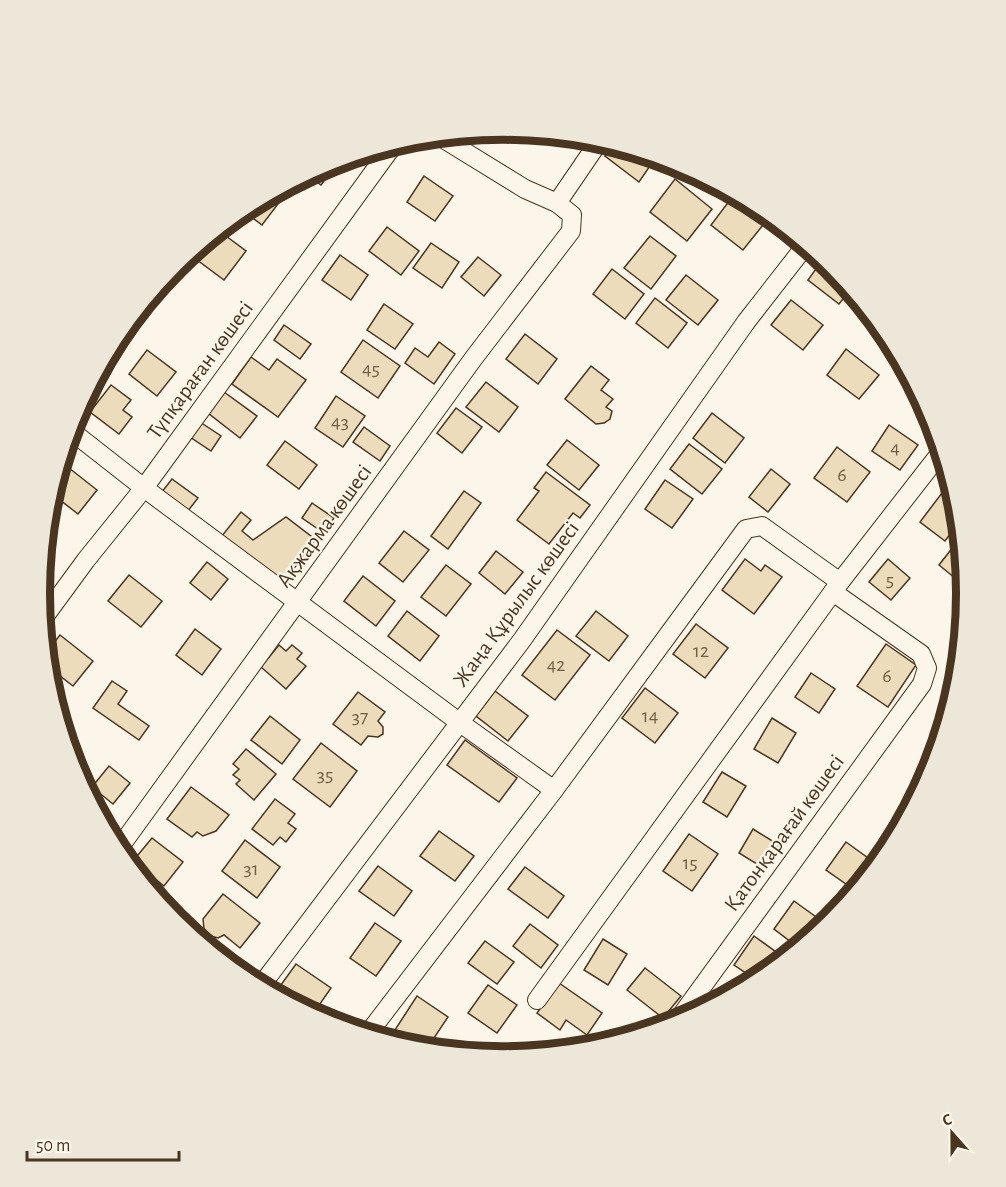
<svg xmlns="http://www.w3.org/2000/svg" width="1006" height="1187" viewBox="0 0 1006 1187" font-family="'Alegreya Sans',sans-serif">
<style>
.building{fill:#ecdcbc;stroke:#4a3520;stroke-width:1.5}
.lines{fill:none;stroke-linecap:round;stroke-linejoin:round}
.minor-casing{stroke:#4a3520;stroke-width:20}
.minor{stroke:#fbf6e9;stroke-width:18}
.labels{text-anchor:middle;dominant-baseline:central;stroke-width:4.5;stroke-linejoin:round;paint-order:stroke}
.number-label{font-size:20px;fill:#725f47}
.street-label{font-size:22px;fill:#4a3520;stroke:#fbf6e9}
.rim{fill:none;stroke:#4a3520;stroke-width:8}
</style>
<rect width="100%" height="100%" fill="#fbf6e9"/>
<g class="building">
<polygon points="613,144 636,151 652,163 639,182 605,156"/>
<polygon points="339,161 321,185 307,175 326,165"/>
<polygon points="424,176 453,196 435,221 407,202"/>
<polygon points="675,179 712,209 687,241 650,212"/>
<polygon points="277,191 284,196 262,225 242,210"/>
<polygon points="730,200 763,225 743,250 711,225"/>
<polygon points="387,227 419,251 401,275 369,251"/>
<polygon points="218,230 246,251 224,280 189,254"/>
<polygon points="650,236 676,256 651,289 624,268"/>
<polygon points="431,243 459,262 442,288 413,268"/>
<polygon points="340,255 368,275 351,300 322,280"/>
<polygon points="478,257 501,275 484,296 461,277"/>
<polygon points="823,259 831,266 851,289 839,304 808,280"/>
<polygon points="612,269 644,294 625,319 593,294"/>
<polygon points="686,275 718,300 698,325 666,300"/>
<polygon points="655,298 687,323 668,348 636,323"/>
<polygon points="791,300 823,325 803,350 771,325"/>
<polygon points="384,304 413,324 395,349 367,330"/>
<polygon points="284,325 311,344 300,359 274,340"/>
<polygon points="525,334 557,359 538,384 506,359"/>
<polygon points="363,340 400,366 378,398 341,372"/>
<polygon points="439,342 455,354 434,384 405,363 415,348 428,357"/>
<polygon points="846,349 879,375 859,399 827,375"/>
<polygon points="147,350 176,372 157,396 129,374"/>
<polygon points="251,357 269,370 277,359 306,380 278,417 232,384"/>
<polygon points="591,366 609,380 601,390 613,399 606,407 612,411 610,419 604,423 596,424 565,399"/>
<polygon points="486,382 518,407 499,432 466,407"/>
<polygon points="111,385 131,400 123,410 132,417 119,434 90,412"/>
<polygon points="224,392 257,416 240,438 208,413"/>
<polygon points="336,396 365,416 343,447 315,428"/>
<polygon points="456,408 482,427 462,453 437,433"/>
<polygon points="712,413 744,438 725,463 693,438"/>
<polygon points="200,422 221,436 211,451 190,437"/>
<polygon points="889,425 918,445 900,470 872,451"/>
<polygon points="364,427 390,446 380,461 353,442"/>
<polygon points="567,440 599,465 579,490 547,465"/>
<polygon points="285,441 317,465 299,489 267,465"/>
<polygon points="689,444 722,469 702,494 670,469"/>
<polygon points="837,447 870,472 847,502 814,478"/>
<polygon points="69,468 97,490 78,514 51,493"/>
<polygon points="771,469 790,484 768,512 749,497"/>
<polygon points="546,472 590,505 580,518 573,513 549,544 517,520 539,491 534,488"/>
<polygon points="172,479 198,498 187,512 161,493"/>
<polygon points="665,480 693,499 672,528 645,509"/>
<polygon points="945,489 957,498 960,521 945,541 920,522"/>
<polygon points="464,491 481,503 448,549 431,536"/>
<polygon points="312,503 334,518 324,533 302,518"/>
<polygon points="241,512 251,520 242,531 253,540 286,517 316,540 282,584 221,537"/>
<polygon points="404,531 429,550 403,582 379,563"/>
<polygon points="961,537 966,587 939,565"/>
<polygon points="496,551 523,572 505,594 479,573"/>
<polygon points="745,559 761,571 765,565 782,577 754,614 722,590"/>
<polygon points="888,559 910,578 891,600 869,582"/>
<polygon points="207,562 228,579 211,600 190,583"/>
<polygon points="446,565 471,584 446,616 421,597"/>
<polygon points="129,575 162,601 141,627 108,601"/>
<polygon points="363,576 395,601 376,626 344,601"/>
<polygon points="407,611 439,636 420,661 388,636"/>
<polygon points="596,611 628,636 609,661 576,636"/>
<polygon points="696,624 728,648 705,678 673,654"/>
<polygon points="195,629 221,649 202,675 176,655"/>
<polygon points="557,630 590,655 555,700 522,675"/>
<polygon points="60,635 93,661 73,686 46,665 45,654"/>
<polygon points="886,644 916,665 888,707 857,686"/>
<polygon points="279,645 286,651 292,645 302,653 297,659 306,666 286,689 261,667"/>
<polygon points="811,673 835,689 819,713 795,697"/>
<polygon points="112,681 127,691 118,704 149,726 139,740 93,708"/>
<polygon points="645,688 678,713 655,743 622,718"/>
<polygon points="495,691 528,716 508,741 476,716"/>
<polygon points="358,692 385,712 378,721 383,727 383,734 378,737 368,736 361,745 333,724"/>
<polygon points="270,716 300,740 282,764 251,740"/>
<polygon points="772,718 796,733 778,763 754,749"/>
<polygon points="62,732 71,738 66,744"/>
<polygon points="465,740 517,778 499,802 447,765"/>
<polygon points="321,743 357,771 330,807 293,779"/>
<polygon points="246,749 276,774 254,800 236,784 240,780 233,775 239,769 233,764"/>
<polygon points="109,766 130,783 113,804 92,787"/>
<polygon points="722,772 746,786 727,817 703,802"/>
<polygon points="191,787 229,815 216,831 203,836 197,832 192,837 167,819"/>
<polygon points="275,799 295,814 288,823 296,829 286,842 280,837 273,845 252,829"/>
<polygon points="753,829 779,845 765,869 739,853"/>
<polygon points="439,831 474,856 455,881 420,856"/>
<polygon points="689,834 718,854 692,891 663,871"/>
<polygon points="152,838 183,862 164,886 133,861"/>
<polygon points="245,840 280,867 257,898 222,871"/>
<polygon points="846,842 875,863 856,891 826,870"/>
<polygon points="378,866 412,891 394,916 359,891"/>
<polygon points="525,867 564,896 548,918 508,889"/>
<polygon points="223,894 260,923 240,948 224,935 218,938 211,936 204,929 203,919"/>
<polygon points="794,901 823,922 813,937 799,948 774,929"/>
<polygon points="375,923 401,941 376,976 350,958"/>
<polygon points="530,924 558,945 541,968 513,946"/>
<polygon points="754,936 783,957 777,966 758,981 734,965"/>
<polygon points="603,939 627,954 608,985 584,970"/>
<polygon points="485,941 514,962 497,984 468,963"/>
<polygon points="296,964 331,988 313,1014 278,989"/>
<polygon points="645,968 681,996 663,1018 627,990"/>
<polygon points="559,983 602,1013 587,1035 566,1020 560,1030 537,1013"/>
<polygon points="488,985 517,1005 497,1033 468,1013"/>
<polygon points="417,996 448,1017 426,1050 403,1046 406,1042 393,1033"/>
</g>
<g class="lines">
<defs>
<g id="minor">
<polyline points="557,203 600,140"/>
<polyline points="70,430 144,488 459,722 554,790"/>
<polyline points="42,620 86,560 144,488 394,144"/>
<polyline points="117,851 473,359 571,231 572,215 557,203 525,189 439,136"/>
<polyline points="260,987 522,640 746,322 806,245"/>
<polyline points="537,1000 840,582 942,451"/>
<polyline points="675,1024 922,684 927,668 921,654 833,592"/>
<polyline points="367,1035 554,790 746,529 762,526 840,582"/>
</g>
</defs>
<use href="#minor" class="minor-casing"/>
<use href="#minor" class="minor"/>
</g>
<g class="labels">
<g class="number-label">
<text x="371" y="369">45</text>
<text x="340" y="422">43</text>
<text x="895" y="448">4</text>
<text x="842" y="475">6</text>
<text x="890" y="580">5</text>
<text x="701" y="651">12</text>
<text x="556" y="665">42</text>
<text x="887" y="676">6</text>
<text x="650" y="716">14</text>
<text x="360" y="717">37</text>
<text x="325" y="775">35</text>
<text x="690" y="863">15</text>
<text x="251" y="869">31</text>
</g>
<g class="street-label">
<text transform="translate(200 370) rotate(-54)">Түпқараған көшесі</text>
<text transform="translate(324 526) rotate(-54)">Ақжарма көшесі</text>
<text transform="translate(516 604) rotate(-54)">Жаңа Құрылыс көшесі</text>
<text transform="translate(784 833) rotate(-54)">Қатонқарағай көшесі</text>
</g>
</g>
<path d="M0 0H1006V1187H0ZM50 593a453 453 0 1 1 906 0a453 453 0 1 1-906 0Z" fill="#ede7d9" fill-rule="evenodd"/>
<path class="rim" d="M50 593a453 453 0 1 1 906 0a453 453 0 1 1-906 0Z"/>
<g transform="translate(952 1133) rotate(339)" stroke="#fbf6e9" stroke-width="4.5" paint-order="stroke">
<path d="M0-4.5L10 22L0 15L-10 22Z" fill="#4a3520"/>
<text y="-9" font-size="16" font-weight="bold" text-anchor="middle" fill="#4a3520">С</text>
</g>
<path d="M27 1151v9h152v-9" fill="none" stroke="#4a3520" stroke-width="3"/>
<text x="36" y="1151" font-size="18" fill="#4a3520" stroke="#fbf6e9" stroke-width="4.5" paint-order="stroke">50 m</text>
</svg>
